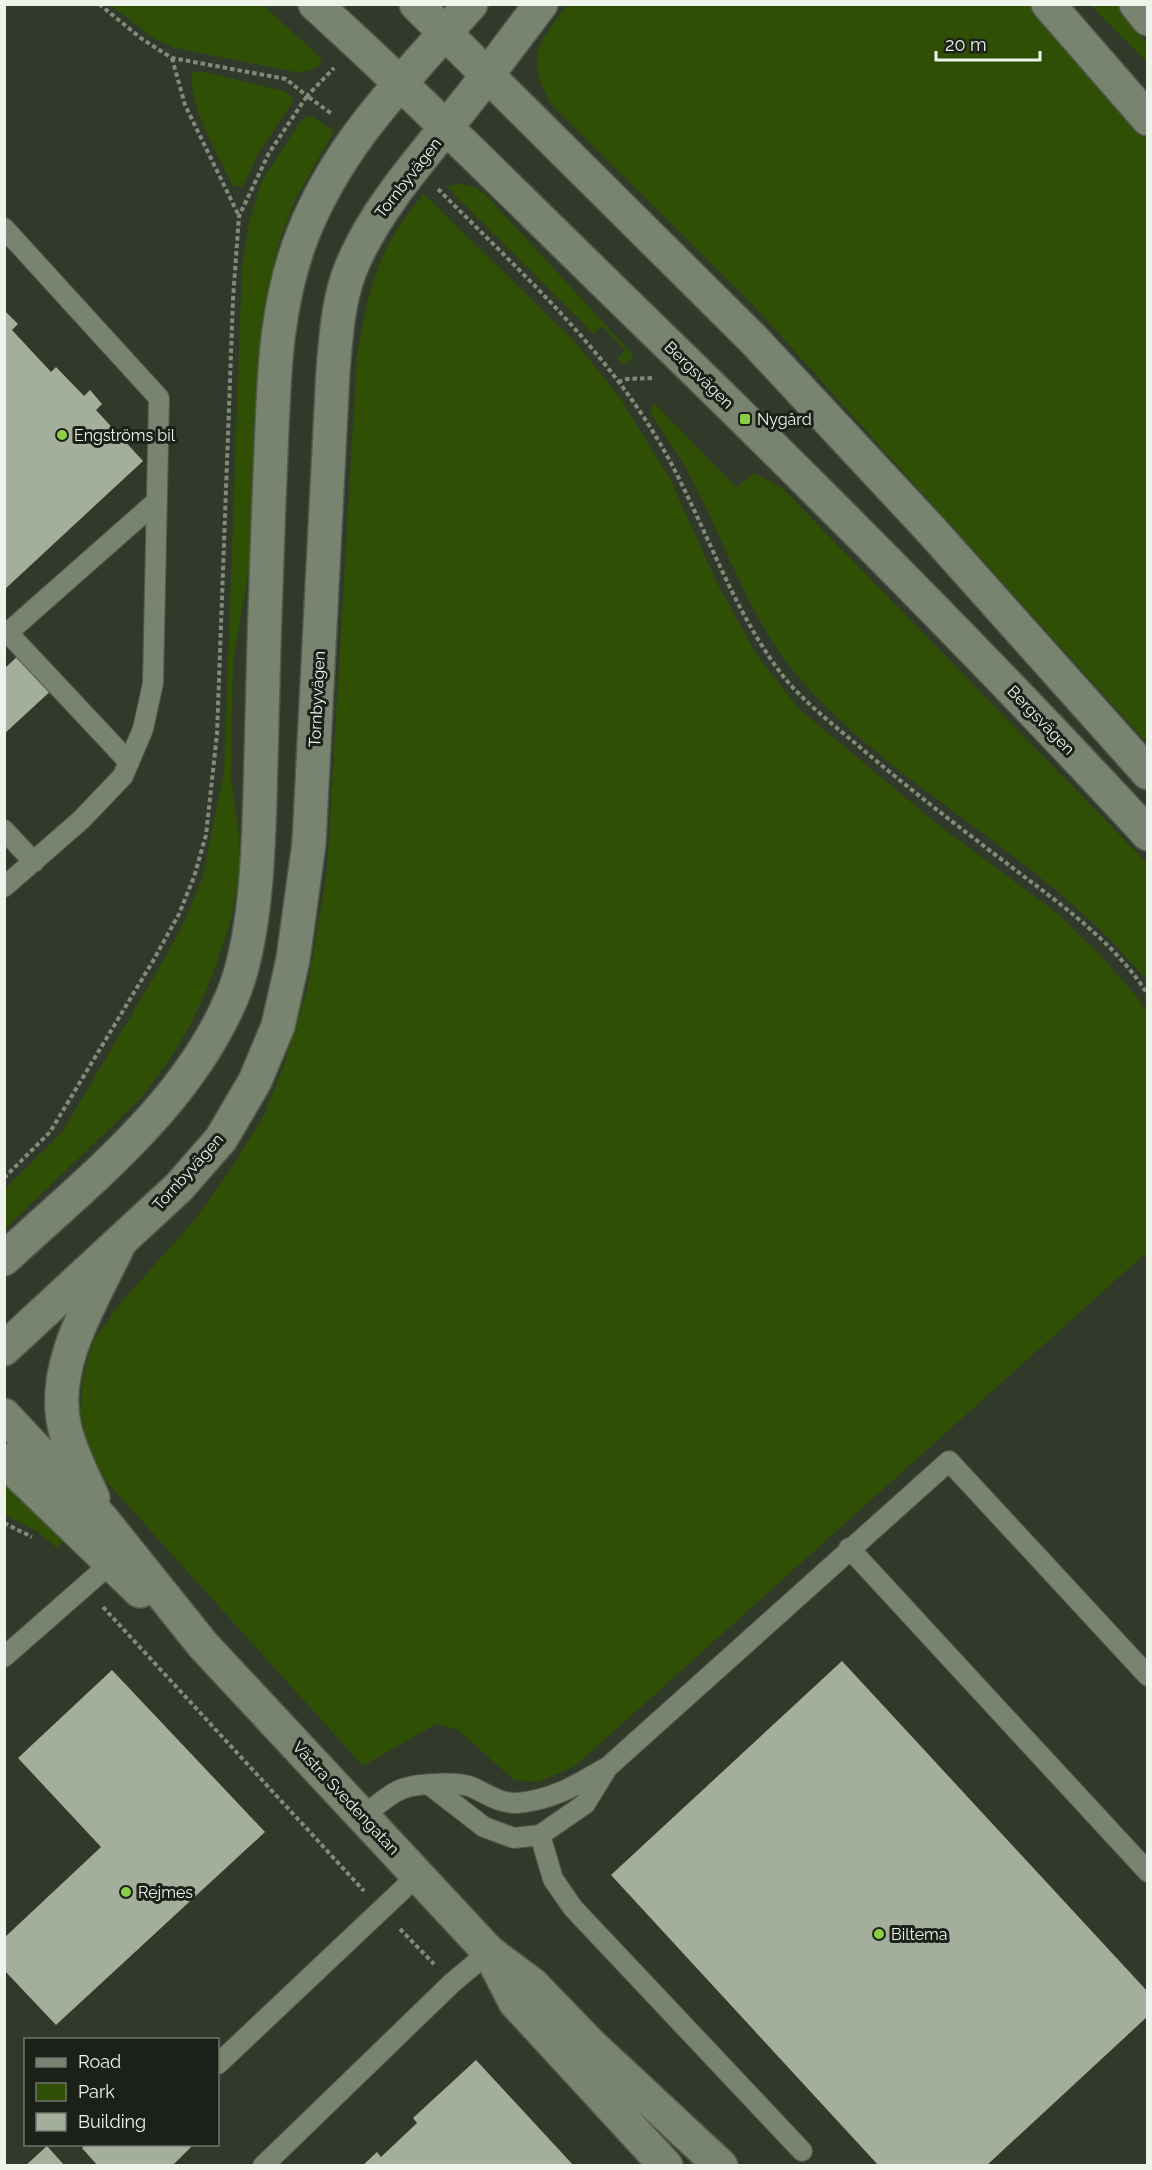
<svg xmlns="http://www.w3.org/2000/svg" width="1152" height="2170" viewBox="0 0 1152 2170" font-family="Raleway,sans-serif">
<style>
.green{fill:#2f4f04}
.building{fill:#a4af9b}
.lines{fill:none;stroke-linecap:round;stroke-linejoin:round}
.service-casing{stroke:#50584a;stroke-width:22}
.tertiary-casing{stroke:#50584a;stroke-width:36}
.secondary-casing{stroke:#50584a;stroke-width:36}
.path{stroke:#828a7c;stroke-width:4;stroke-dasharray:4.5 3;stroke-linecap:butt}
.service{stroke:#788370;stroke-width:20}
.tertiary{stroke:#788370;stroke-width:33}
.secondary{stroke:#788370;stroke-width:33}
.poi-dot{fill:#8cce46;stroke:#1b2018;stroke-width:2}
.labels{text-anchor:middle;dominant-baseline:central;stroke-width:6;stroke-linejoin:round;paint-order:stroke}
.street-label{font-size:16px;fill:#eef4ea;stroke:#1b2018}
.poi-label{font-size:16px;fill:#eef4ea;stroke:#1b2018;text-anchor:start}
</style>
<rect width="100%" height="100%" fill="#313a2a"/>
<g class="green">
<path d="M1028,4L1051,26L1147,141V743L754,306L551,104C525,57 537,44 567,5Z"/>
<polygon points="110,5 263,5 322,59 318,67 300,73 175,48 155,39"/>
<polygon points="1090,5 1117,5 1147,43 1147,62"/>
<path d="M193,72H204L284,91L292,97V103L259,152L243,186L235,187L231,183C221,161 183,93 193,72Z"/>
<polygon points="310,115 334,131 296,198 279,242 268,292 261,357 252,554 233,660 231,777 239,836 240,873 230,924 213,974 192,1022 170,1059 141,1098 5,1229 5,1189 62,1132 157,972 183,924 202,879 224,773 242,267 249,223 261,183 301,120"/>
<polygon points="462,184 477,188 489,198 633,355 629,363 620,363 617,359 625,351 602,326 594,334 446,186"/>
<path d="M424,194L575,342L620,398L670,479L718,585L756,654L799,709L936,823L1058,914L1102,957L1137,997L1148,1015L1147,1252L575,1766L538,1782L514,1780L458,1730L436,1724L363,1766L104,1479L88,1447L80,1411L83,1375L94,1340L122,1301L193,1222L231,1169L264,1115L284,1065L307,989L327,871L357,356C369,288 377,247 424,194Z"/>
<path d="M653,402L736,487L754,473L781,487L1147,863V981C1053,863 910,798 808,688C749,624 729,548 689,474C678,453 663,433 651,413Z"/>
<polygon points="4,1484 67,1537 57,1548 35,1530 5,1515"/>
</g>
<g class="building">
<polygon points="4,310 18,324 12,330 51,372 56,367 84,396 90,390 102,404 96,410 143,461 4,590"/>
<polygon points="22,652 55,687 4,734 4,669"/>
<polygon points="842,1661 1148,1992 1148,2016 986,2166 879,2166 611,1875"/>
<polygon points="112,1670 265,1832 56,2025 4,1970 4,1938 101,1847 18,1758"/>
<polygon points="476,2060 574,2166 362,2166 377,2152 381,2157 417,2123 413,2118"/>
<polygon points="86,2144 194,2144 172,2166 98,2166 82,2148"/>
<polygon points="47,2146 65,2166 25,2166"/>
</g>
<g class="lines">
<defs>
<g id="service">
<polyline points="4,228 159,398 153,683 143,729 123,776 81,820 4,887"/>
<polyline points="8,633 129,762"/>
<polyline points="4,636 157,501"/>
<polyline points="4,830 34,862"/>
<polyline points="849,1548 1148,1872"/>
<polyline points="4,1657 118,1557"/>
<polyline points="431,1786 484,1827 514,1838 540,1835 585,1804 606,1770"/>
<path d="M364,1815C376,1807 388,1794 402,1789C417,1783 459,1781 474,1788C488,1795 500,1803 516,1803C551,1801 579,1784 609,1766L949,1461L1148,1676"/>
<polyline points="540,1835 553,1879 573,1908 802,2151"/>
<polyline points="218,2064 417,1876"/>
<polyline points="263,2166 452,1983 489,1952"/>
</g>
<g id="tertiary">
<polyline points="1048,4 1148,119"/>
<polyline points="1136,4 1148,19"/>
<polyline points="445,33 471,4"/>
<polyline points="488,74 541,4"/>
<polyline points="4,1415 102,1519 203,1645 489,1952 533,1985 590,2044 721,2166"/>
<polyline points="4,1460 140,1591"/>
<path d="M93,1498C83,1476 71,1453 65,1429C49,1364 94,1299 120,1242"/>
<polyline points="494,1961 515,2002 666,2166"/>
</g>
<g id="secondary">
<path d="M315,4C426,105 531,211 638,315C812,484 984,656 1148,834"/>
<polyline points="416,4 754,340 931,530 1148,773"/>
<path d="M4,1259C89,1180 186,1106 232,997C259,933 259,828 261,759C263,665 266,571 270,477C274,394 272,312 303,234C335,153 388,96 445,33"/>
<path d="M4,1349L179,1187L221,1139L255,1081L278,1026L293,959L309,843L333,371C336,337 338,300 351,268C380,197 443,136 488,74"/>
</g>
</defs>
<use href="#service" class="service-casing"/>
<use href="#tertiary" class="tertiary-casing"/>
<use href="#secondary" class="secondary-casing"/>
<g class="path">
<polyline points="99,4 142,39 172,58 286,79 307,96 334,68"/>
<polyline points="172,58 185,105 239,216"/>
<path d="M438,189C515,267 598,341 655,435C702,512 727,603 783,676C803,701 830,722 855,743C910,790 968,834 1026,878C1070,911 1119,948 1148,995"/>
<polyline points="618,382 627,379 653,378"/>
<polyline points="4,1178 50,1132 153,961 179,914 194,877 206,835 217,734 233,299 239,216 269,153 307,96 332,114"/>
<polyline points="4,1523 32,1537"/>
<polyline points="103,1607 364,1891"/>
<polyline points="400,1929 434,1964"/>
</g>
<use href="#service" class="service"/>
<use href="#tertiary" class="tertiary"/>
<use href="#secondary" class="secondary"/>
</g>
<g class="poi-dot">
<rect x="739" y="413" width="12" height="12" rx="3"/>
<circle cx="62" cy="435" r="6"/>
<circle cx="126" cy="1892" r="6"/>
<circle cx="879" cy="1934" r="6"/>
</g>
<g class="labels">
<g class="street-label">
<text transform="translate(408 178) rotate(-52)">Tornbyvägen</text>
<text transform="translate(699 375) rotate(44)">Bergsvägen</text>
<text transform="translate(317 699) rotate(-87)">Tornbyvägen</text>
<text transform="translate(1041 720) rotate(46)">Bergsvägen</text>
<text transform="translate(188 1172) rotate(-48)">Tornbyvägen</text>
<text transform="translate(346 1798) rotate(47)">Västra Svedengatan</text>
</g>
<g class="poi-label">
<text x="757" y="419">Nygård</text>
<text x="74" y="435">Engströms bil</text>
<text x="138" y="1892">Rejmes</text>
<text x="891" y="1934">Biltema</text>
</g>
</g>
<rect width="1152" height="2170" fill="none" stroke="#eef4ea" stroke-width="12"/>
<rect x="24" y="2038" width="195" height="108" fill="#1b2018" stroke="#6f756c" stroke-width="1.5"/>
<rect x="36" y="2058" width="30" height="9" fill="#788370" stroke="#6f756c" stroke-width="1.5"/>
<text x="78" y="2068" font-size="18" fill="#eef4ea">Road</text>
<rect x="36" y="2083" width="30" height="18" fill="#2f4f04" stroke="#6f756c" stroke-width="1.5"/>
<text x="78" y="2098" font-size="18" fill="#eef4ea">Park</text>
<rect x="36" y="2113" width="30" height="18" fill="#a4af9b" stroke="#6f756c" stroke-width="1.5"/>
<text x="78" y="2128" font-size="18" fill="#eef4ea">Building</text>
<path d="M936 51v9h104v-9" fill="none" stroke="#eef4ea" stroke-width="3"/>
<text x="945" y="51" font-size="18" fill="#eef4ea" stroke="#1b2018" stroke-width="4.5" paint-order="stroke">20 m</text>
</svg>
